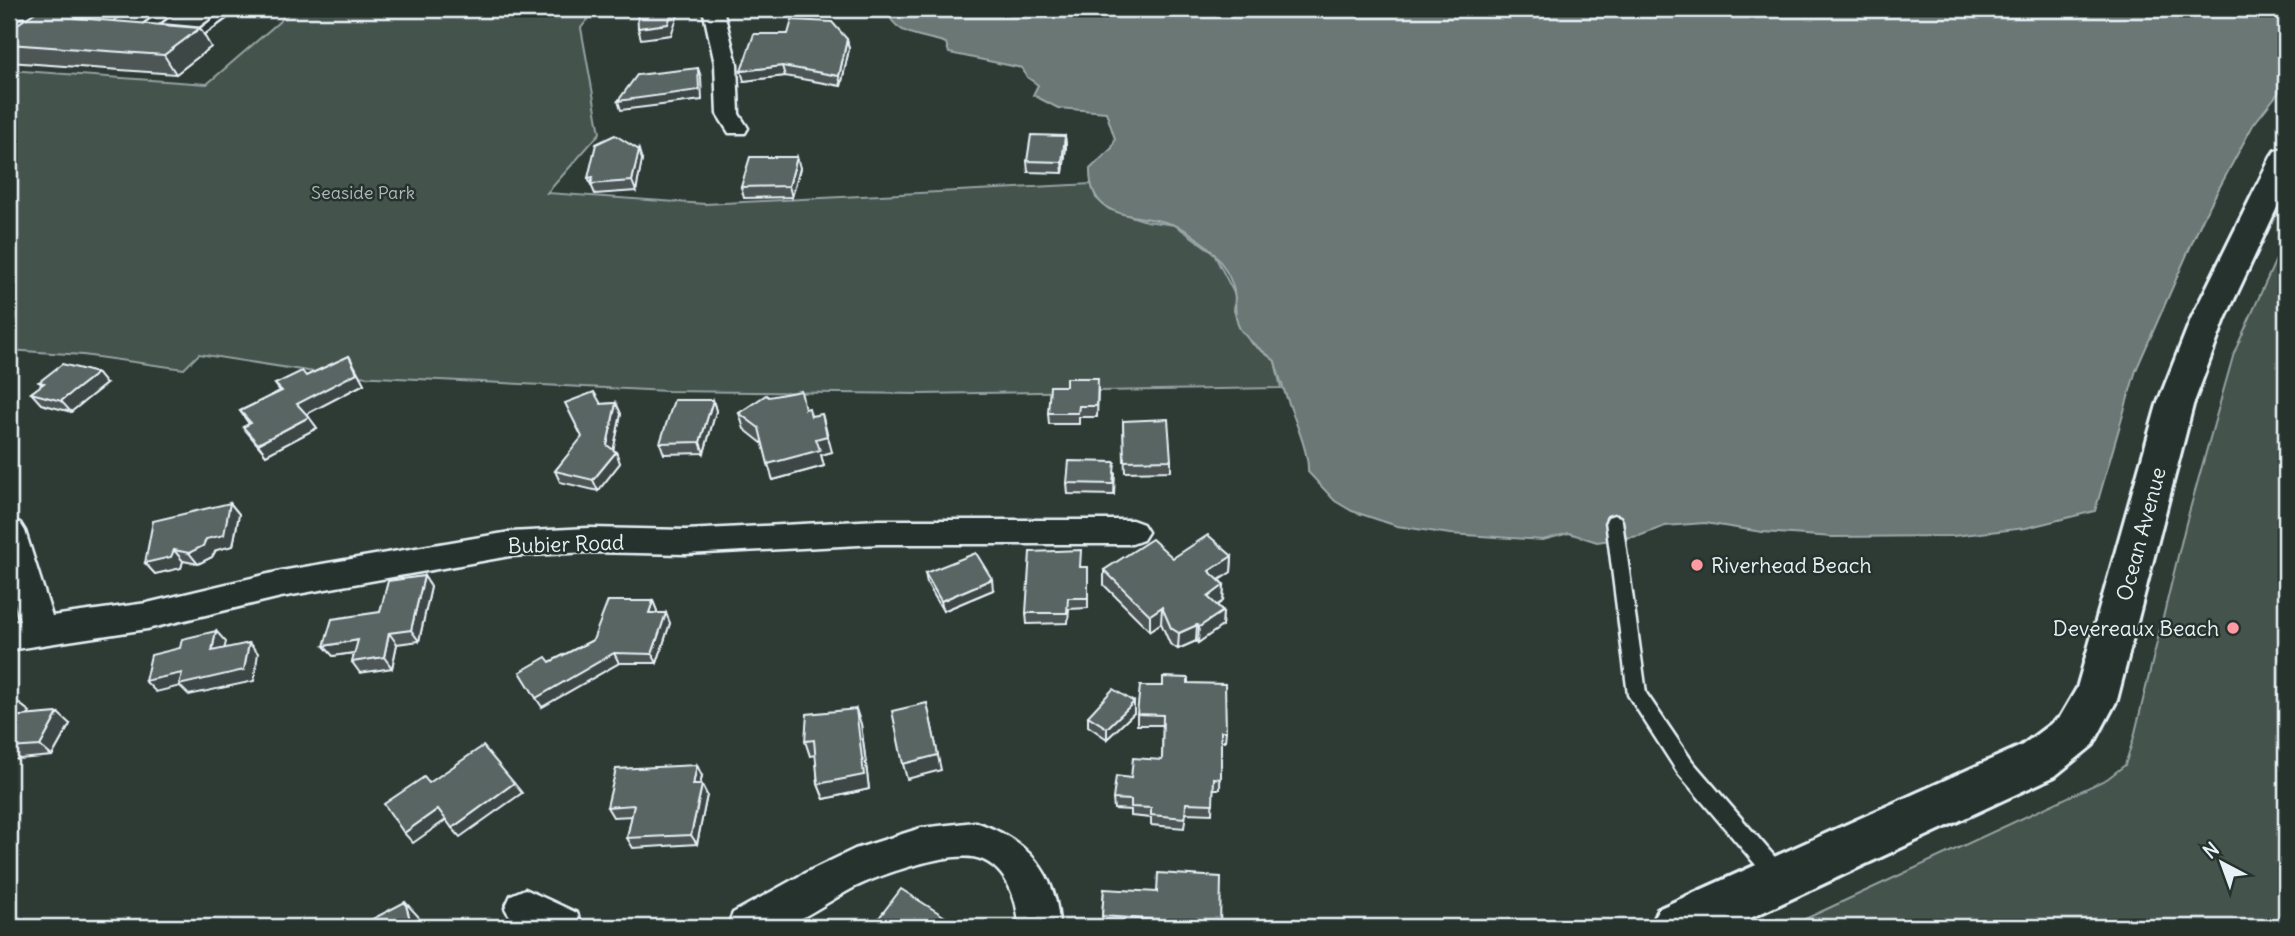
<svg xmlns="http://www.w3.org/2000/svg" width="2295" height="936" viewBox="0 0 2295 936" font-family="Delius,sans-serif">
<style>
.green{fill:#45524e;stroke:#96a2a3;stroke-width:2}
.water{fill:#6b7775;stroke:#9da8a9;stroke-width:2}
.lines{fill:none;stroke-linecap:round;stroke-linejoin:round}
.service-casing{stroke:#e8f1f8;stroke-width:5}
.minor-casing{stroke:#e8f1f8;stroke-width:5}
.secondary-casing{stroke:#e8f1f8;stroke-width:6}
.service{fill:#26332d;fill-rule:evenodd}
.minor{fill:#26332d;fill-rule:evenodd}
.secondary{fill:#26332d;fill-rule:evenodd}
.wall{fill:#4d5755;stroke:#e8f1f8;stroke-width:2}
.shaded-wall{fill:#3e4745;stroke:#e8f1f8;stroke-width:2}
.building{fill:#596563;stroke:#e8f1f8;stroke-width:2}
.poi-dot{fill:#ff9aa2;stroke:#26332d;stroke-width:2.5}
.labels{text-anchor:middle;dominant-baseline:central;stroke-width:5;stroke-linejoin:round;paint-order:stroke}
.far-park-label{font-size:18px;fill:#afb9bc;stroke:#26332d}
.street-label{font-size:21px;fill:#e8f1f8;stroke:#26332d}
.poi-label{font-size:21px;fill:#e8f1f8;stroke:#26332d;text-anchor:start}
</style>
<rect width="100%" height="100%" fill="#2e3b35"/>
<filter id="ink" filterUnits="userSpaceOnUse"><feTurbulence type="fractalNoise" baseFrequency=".0143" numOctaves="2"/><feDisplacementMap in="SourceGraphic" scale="14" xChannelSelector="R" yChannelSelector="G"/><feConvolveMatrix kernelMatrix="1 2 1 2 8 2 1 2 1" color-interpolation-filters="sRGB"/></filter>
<g filter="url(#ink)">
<g class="green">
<polygon points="294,9 596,9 581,28 600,133 547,193 705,204 1092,184 1096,198 1109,209 1146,221 1175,225 1213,252 1235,295 1234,311 1250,342 1275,361 1281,388 921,394 668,391 333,375 199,354 184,369 83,355 9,350 9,70 207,84"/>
<polygon points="2286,237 2286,927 1788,927 2107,779 2125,765 2134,737 2186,523 2234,353"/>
</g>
<path class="water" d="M886,9H2286V83L2253,125L2203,218L2136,370L2095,511L2026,528L1953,536L1833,537L1762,532L1705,523L1665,526L1639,536L1597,542L1569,533L1543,540L1450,534L1397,526L1352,511L1335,501L1308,472C1310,447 1281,391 1275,361C1263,350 1249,343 1240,329C1234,318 1236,309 1235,298C1234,278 1215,250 1199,240C1193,235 1184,229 1177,226C1143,211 1089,226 1090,169L1112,148L1115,139L1106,112L1058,108L1033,95L1038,85L1027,77L1022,68L949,53L946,43C922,34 896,38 886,9Z"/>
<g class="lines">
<defs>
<g id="service">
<polygon points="36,9 57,10 48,15 9,18 9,12"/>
<polygon points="166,9 177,9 157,25 200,29 227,9 238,9 202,35 143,29 143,25"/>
<polygon points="1614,515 1620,517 1622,521 1646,693 1692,761 1786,870 1789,877 1786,884 1779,887 1772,884 1678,773 1628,695 1606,521 1608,517"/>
</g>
<g id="minor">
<polygon points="703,9 723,9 737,64 739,114 748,128 745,133 729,133 717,114 715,64"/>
<polygon points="9,519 20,523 25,531 52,616 147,603 281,571 510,532 589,528 686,530 879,520 1132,520 1143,524 1148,532 1143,540 1132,544 879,544 686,554 589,552 510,556 281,597 147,629 9,650 9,622 20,621 9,583"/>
<path d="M975,822C1025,838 1058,873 1059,927H1019C1018,900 1006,863 973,857C943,853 882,874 855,887C832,899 809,916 785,926C771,932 743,928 727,927L733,913L805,873L855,849L921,828Z"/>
<path d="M525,889L577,913L583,927C555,927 518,936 505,908L511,895Z"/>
</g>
<polygon id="secondary" points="2286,148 2286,188 2225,319 2193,405 2117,700 2093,745 2055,776 1731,927 1650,927 1658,909 2021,746 2060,717 2077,688 2157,405 2191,319 2271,157 2275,151"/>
</defs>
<use href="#service" class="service-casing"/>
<use href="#minor" class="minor-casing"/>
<use href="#secondary" class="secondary-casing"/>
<use href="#service" class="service"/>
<use href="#minor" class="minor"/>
<use href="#secondary" class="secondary"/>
</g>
<g class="wall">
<polygon points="40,9 130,9 112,21 211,47 176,74 9,62 9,30"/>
<polygon points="788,34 847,39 849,49 841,86 785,76 744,81"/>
<polygon points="1065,136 1066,146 1063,173 1028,172 1027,161"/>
<polygon points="642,160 636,191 595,194 588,178"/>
<polygon points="800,168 792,197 744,198 741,187"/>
<polygon points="349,356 364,384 306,414 317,428 266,455 243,427 249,424 240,411 280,391 275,384 306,376"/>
<polygon points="39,382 106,384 71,412 41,404 31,393 42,385"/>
<polygon points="1066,386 1098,389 1097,417 1079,417 1079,424 1049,424 1048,413"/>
<polygon points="769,397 811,416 832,452 821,455 824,466 773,480 763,444 744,429 739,413"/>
<polygon points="713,400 716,411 704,453 664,454 660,443"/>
<polygon points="616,403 621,414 613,450 616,452 620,463 598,491 560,482 555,471 582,438 601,404"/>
<polygon points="1123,421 1171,460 1171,471 1125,472"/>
<polygon points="1115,473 1114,495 1068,494 1067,483"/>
<polygon points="230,503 239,514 233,546 216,550 212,557 198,564 183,561 181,568 155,574 145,563"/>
<polygon points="1232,556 1231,572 1219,580 1224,585 1223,601 1217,605 1223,611 1222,626 1198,643 1196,641 1178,649 1170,644 1161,623 1150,631 1104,585 1104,570 1173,558"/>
<polygon points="1081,567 1088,567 1088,608 1069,609 1068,623 1027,624 1026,613"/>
<polygon points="925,573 993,590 943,611 927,583"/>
<polygon points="424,576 431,587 419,641 397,644 392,668 360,673 352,662 354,653 333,656 324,646 380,612"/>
<polygon points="653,601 657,611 657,613 670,623 657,663 619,663 542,707 550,662 593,640"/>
<polygon points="1188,683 1226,731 1225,741 1221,741 1220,789 1213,789 1212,814 1186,813 1184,828 1151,825 1151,818 1131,816 1131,810 1114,809 1113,799 1131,778 1162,760 1163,725 1137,725 1137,714 1163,686"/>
<polygon points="9,702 17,702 30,712 28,716 70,724 52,756 9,760"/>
<polygon points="1134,702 1134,713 1107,739 1088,726 1088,716"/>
<polygon points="861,724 869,789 824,799 818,784 816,755 810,756 805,741"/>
<polygon points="702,776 700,785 707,795 697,844 633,848 627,838 632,816 613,817 607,807"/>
<polygon points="1104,889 1220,927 1130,927 1103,926 1102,916"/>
</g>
<g class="shaded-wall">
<polygon points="90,9 130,9 89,38 76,18"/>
<polygon points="673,9 680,9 671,35 641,39 638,28"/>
<polygon points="200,28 211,47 176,74 164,55"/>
<polygon points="847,39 849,49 841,86 839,76"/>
<polygon points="782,66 785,76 744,81 741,71"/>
<polygon points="698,68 701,77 702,100 621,110 618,101"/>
<polygon points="1065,136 1066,146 1063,173 1062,162"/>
<polygon points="639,150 642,160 636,191 632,181"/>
<polygon points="797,157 800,168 792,197 789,186"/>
<polygon points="349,356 364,384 305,415 297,404"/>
<polygon points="97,373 106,384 71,412 61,401"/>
<polygon points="713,400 716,411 704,453 700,442"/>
<polygon points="616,403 621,414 612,456 607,445"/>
<polygon points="822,414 832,452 821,455 824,466 773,480 768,464 816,439"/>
<polygon points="309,417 317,428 266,455 258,444"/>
<polygon points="616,452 620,463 598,491 593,480"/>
<polygon points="230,503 239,514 233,546 216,550 212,557 198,564 189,553 206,539"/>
<polygon points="174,550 183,561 181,568 155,574 145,563"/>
<polygon points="1232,556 1231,572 1208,587 1209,571"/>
<polygon points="424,576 431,587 419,641 411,630"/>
<polygon points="992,579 993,590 943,611 941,601"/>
<polygon points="1224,585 1223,601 1207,612 1208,597"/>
<polygon points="653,601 657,611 653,622 649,613"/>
<polygon points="1162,607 1161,623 1150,631 1150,615"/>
<polygon points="1223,611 1222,626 1198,643 1199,627"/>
<polygon points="666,613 670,623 657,663 652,654"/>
<polygon points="1197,625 1196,641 1178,649 1179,633"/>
<polygon points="216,631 226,642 221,661 212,651"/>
<polygon points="389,633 397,644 392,668 384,657"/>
<polygon points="358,640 366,651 333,656 324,646"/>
<polygon points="249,643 258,653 254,681 189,695 180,686 156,692 145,681"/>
<polygon points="614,653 619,663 542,707 536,698"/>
<polygon points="17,702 30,712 21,728 9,717"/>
<polygon points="1134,702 1134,713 1107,739 1107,728"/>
<polygon points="856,709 861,724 869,789 824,799 818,784"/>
<polygon points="58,713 70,724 52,756 40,746"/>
<polygon points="930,718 941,770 907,779 903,764"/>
<polygon points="697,765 702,776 698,795 693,785"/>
<polygon points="514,783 522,793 460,837 452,828"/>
<polygon points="702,785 707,795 697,844 691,835"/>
<polygon points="438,809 447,819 413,843 404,833"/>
<polygon points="405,902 418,916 422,927 412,927"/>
</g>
<g class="building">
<polygon points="40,9 90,9 76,18 200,28 164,55 9,44 9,30"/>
<polygon points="637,9 673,9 668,24 638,28"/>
<polygon points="792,20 832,22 847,39 839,76 782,66 741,71 754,34 788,34"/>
<polygon points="698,68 699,90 618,101 637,75"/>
<polygon points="615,135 639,150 632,181 591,184 593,177 588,178 596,144"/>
<polygon points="1031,135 1065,136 1062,162 1027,161"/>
<polygon points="750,157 797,157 789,186 741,187"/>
<polygon points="349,356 357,373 297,404 309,417 258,444 243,427 251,423 240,411 282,391 275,384 302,371 306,376"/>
<polygon points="62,364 97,373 61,401 31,393 44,383 39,382"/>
<polygon points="1066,378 1098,378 1097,406 1079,406 1078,413 1048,413 1050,386 1066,386"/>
<polygon points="801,391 805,409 809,408 811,416 822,414 827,436 816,439 820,450 768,464 759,428 739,413 766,395 769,397"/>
<polygon points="594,392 601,404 616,403 607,445 616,452 593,480 555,471 582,437 565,403"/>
<polygon points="674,400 713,400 700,442 660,443"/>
<polygon points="1168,419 1171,460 1124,461 1123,421"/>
<polygon points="1069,461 1115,462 1113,484 1067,483"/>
<polygon points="230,503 224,535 206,539 203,546 189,553 174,550 171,557 145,563 153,521"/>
<polygon points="1208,535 1232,556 1209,571 1224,585 1208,597 1223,611 1199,627 1197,625 1179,633 1171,628 1162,607 1150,615 1104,570 1152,539 1173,558"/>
<polygon points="1081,550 1080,567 1088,567 1088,598 1068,598 1067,613 1026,613 1030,552"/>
<polygon points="976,553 992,579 941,601 925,573"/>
<polygon points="424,576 411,630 389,633 384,657 352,662 358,640 324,646 332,619 380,612 388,581"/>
<polygon points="608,601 653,601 649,613 666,613 652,654 614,653 536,698 520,672 546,657 550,662 593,640"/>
<polygon points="216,631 212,651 249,643 244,670 179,685 182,673 145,681 151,655 180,648 182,639"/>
<polygon points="1163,677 1188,678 1188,683 1225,684 1226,731 1221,731 1221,779 1214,778 1213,804 1186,803 1185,818 1151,815 1151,808 1131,807 1131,800 1113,799 1116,776 1131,778 1133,758 1162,760 1163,715 1137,714 1140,686 1163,686"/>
<polygon points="1113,689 1134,702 1107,728 1088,716"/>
<polygon points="9,702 17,702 9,717 58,713 40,746 9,748"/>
<polygon points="927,703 938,755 903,764 892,711"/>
<polygon points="856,709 864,775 818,784 814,740 805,741 807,714"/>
<polygon points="483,746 514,783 452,828 438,809 404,833 384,804 424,777 429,783"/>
<polygon points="697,765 693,785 702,785 691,835 627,838 634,805 607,807 616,769"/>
<polygon points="1158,873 1221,877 1220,927 1158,927 1158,920 1102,916 1104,889 1157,892"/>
<polygon points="901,889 961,927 872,927"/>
<polygon points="405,902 412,927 359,927 359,926"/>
</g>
</g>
<g class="poi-dot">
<circle cx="1697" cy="565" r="7"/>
<circle cx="2233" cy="628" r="7"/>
</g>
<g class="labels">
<g class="far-park-label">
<text x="363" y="192">Seaside Park</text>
</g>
<g class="street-label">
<text transform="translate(2141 534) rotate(-75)">Ocean Avenue</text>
<text transform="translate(566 544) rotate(-2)">Bubier Road</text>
</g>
<g class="poi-label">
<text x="1711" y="565">Riverhead Beach</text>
<text x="2219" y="628" text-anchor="end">Devereaux Beach</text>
</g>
</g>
<rect width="2295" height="936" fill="none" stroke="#26332d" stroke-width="35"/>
<rect x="18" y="18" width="2260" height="901" fill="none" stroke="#e8f1f8" stroke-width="2.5" filter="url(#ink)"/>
<g transform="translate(2222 863) rotate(319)" stroke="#26332d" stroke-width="5" paint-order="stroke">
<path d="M0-5L12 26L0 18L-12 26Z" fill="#e8f1f8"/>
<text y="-10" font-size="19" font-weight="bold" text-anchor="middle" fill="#e8f1f8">N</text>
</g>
</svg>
